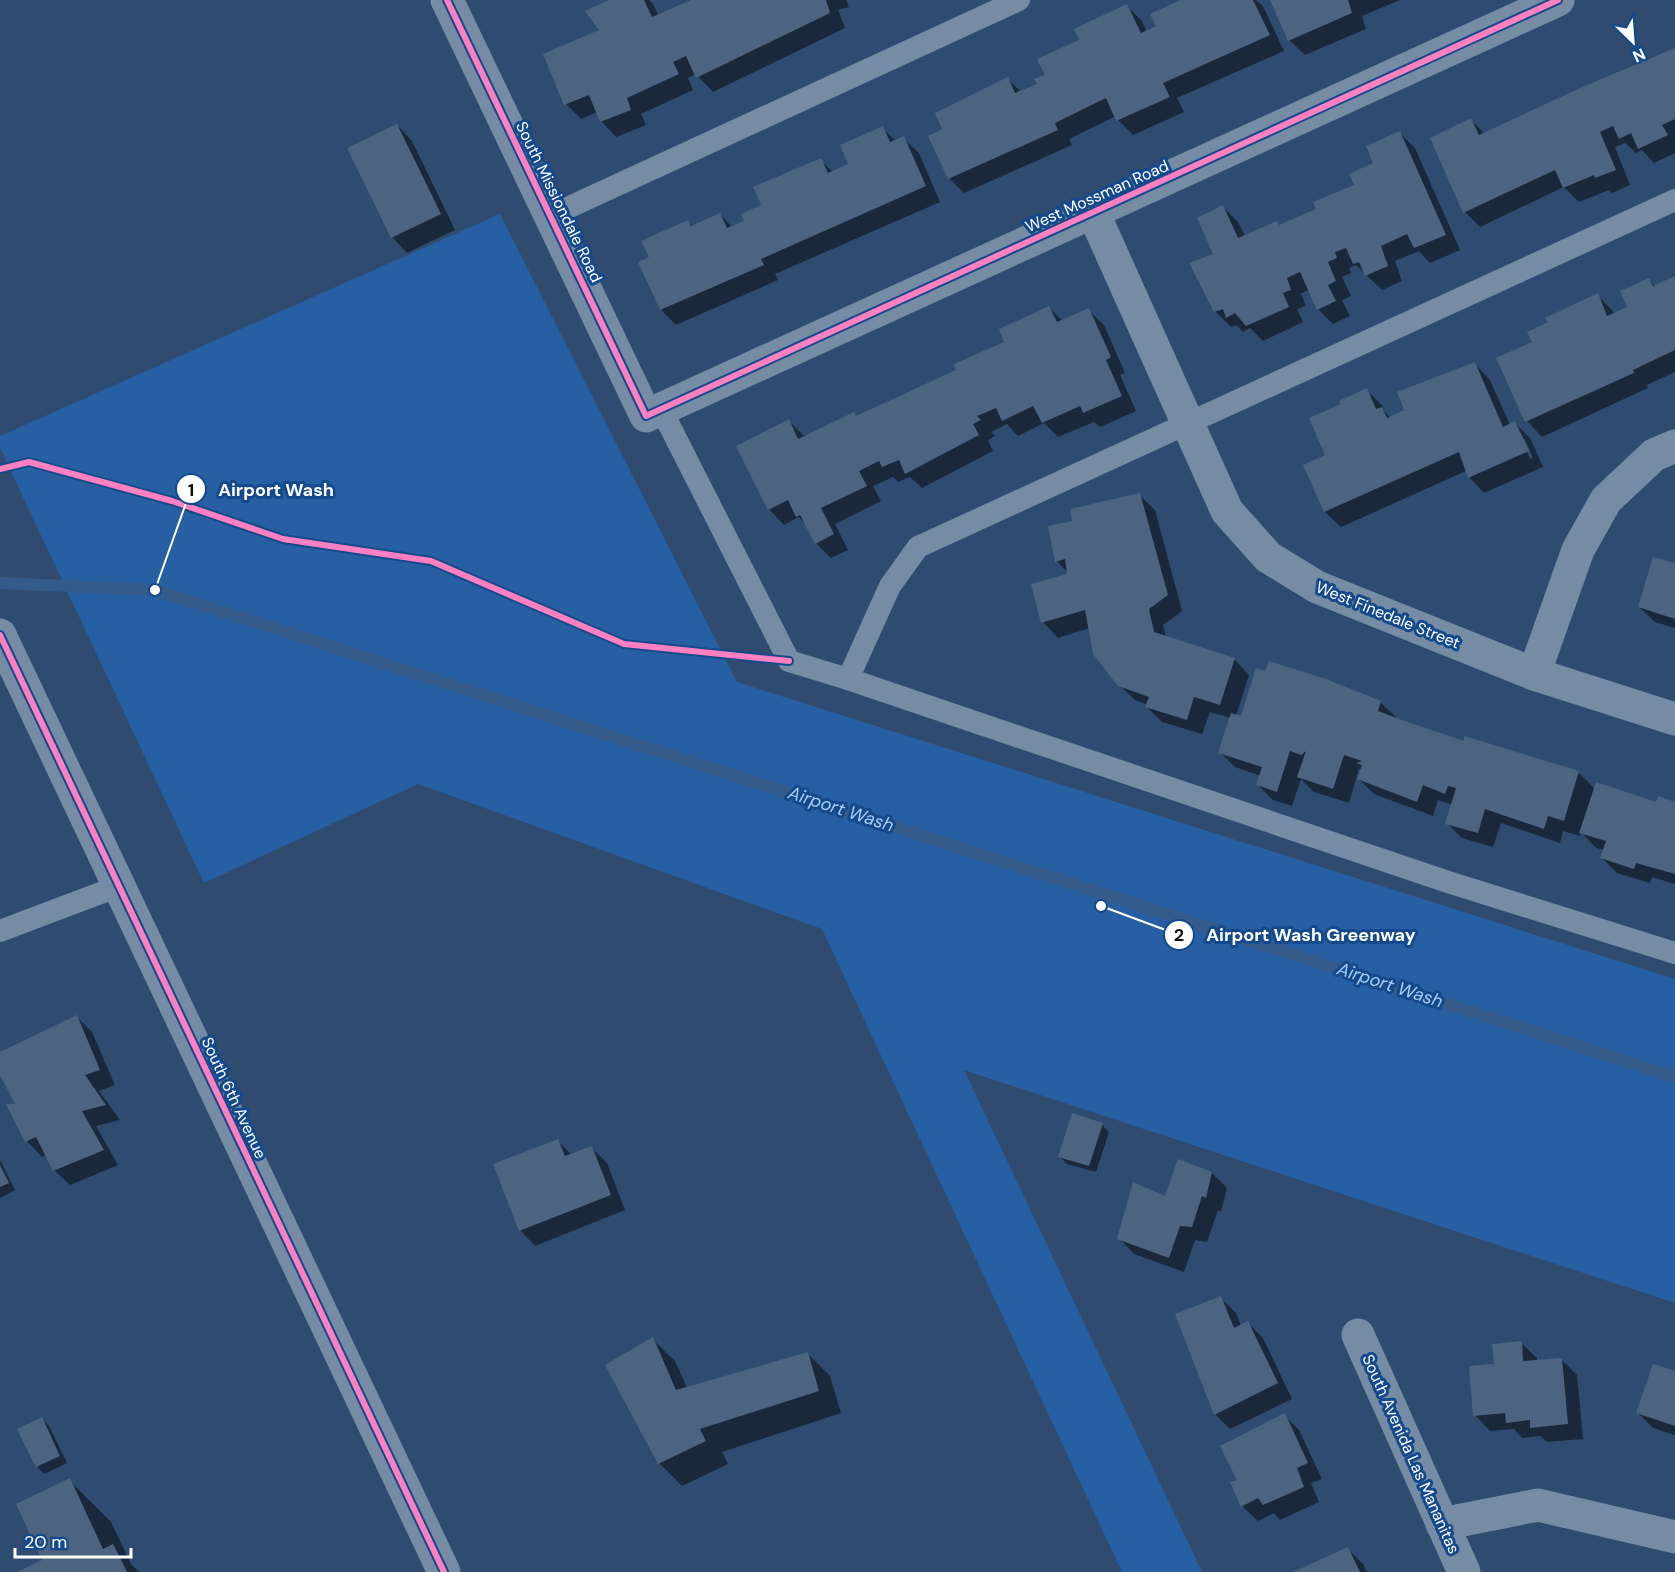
<svg xmlns="http://www.w3.org/2000/svg" width="1675" height="1572" viewBox="0 0 1675 1572" font-family="'DM Sans',sans-serif">
<style>
.green{fill:#2760a2}
.shadow{fill:#0007;fill-rule:evenodd}
.lines{fill:none;stroke-linecap:round;stroke-linejoin:round}
.stream{stroke:#345b89;stroke-width:12}
.building{fill:#4c6480}
.service{stroke:#768ca5;stroke-width:22}
.minor{stroke:#768ca5;stroke-width:33}
.tertiary{stroke:#768ca5;stroke-width:33}
.cycleway-casing{stroke:#14498b;stroke-width:10}
.cycleway{stroke:#ff80c0;stroke-width:6}
.labels{text-anchor:middle;dominant-baseline:central;stroke-width:6;stroke-linejoin:round;paint-order:stroke}
.street-label{font-size:16px;fill:#fff;stroke:#14498b}
.water-label{font-size:18px;font-style:italic;fill:#a8cdf7;stroke:#14498b}
.leader{fill:none;stroke:#fff;stroke-width:2}
.callout-dot{fill:#fff;stroke:#14498b;stroke-width:2}
.mark-label{font-size:18px;text-anchor:middle;font-weight:bold;fill:#111}
.callout-label{font-size:18px;text-anchor:middle;font-weight:bold;fill:#fff;stroke:#14498b;stroke-width:6;stroke-linejoin:round;paint-order:stroke}
</style>
<rect width="100%" height="100%" fill="#2f4c70"/>
<polygon class="green" points="500,214 737,682 1675,979 1675,1303 964,1070 1202,1572 1122,1572 822,929 418,784 204,883 0,448 0,436"/>
<g class="shadow">
<polygon points="613,0 649,0 653,4 659,16 694,0 846,0 849,7 838,10 845,28 713,92 696,74 688,78 693,90 641,114 646,125 616,137 601,121 597,112 581,119 566,104 601,31"/>
<polygon points="1184,0 1256,0 1263,6 1284,51 1177,98 1184,112 1133,135 1118,120 1116,116 1069,139 1072,145 964,193 949,178 944,130 1008,79 1021,92 1039,84 1081,40 1127,6 1142,21 1147,32 1158,26"/>
<polygon points="1272,0 1400,0 1362,16 1366,29 1305,55 1289,40"/>
<polygon points="1675,49 1675,153 1654,163 1642,150 1636,153 1625,143 1615,147 1630,185 1612,193 1609,190 1579,202 1564,187 1480,227 1465,212 1471,120 1485,134"/>
<polygon points="397,125 412,141 455,230 407,253 392,237"/>
<polygon points="882,128 896,141 903,138 919,153 940,202 775,274 778,280 676,325 661,310 640,263 651,258 688,222 693,226 720,214 732,227 746,222 763,206 820,160 833,172 850,165"/>
<polygon points="1400,133 1415,148 1460,250 1430,263 1419,251 1395,261 1402,281 1382,290 1356,265 1349,268 1351,273 1342,277 1351,296 1342,300 1350,316 1333,324 1318,309 1309,289 1301,294 1306,306 1297,309 1303,322 1263,341 1250,328 1243,332 1236,325 1231,327 1215,311 1215,254 1223,207 1238,222 1245,236 1277,223 1280,226 1317,209 1356,186"/>
<polygon points="1675,277 1675,372 1647,385 1648,388 1542,437 1527,421 1498,359 1534,342 1597,295 1612,310 1614,314 1629,307 1649,280 1655,286"/>
<polygon points="1049,308 1063,321 1088,310 1104,325 1125,373 1120,375 1136,411 1100,427 1094,422 1058,437 1044,423 1018,436 1007,424 991,432 995,436 988,440 993,451 922,488 910,477 898,482 893,477 873,486 881,501 835,524 848,550 831,558 816,543 808,527 799,517 784,525 769,509 789,421 804,436 854,413 857,417 958,370 1006,342"/>
<path d="M1475,364L1490,380L1510,425L1515,423L1530,438L1543,467L1484,493L1469,477L1466,471L1341,527L1325,512L1305,465L1327,456L1343,404L1366,390L1382,405L1384,411L1391,418L1406,411ZM1522,439H1525L1533,458L1530,459Z"/>
<polygon points="1139,495 1155,510 1182,611 1163,625 1166,637 1234,659 1249,675 1236,716 1242,718 1380,702 1396,717 1395,719 1466,744 1578,772 1595,789 1657,804 1675,803 1675,884 1652,877 1650,883 1617,873 1602,858 1605,850 1596,848 1581,832 1580,836 1563,831 1560,843 1501,823 1493,847 1462,838 1447,823 1453,805 1438,800 1433,816 1374,794 1359,779 1362,770 1359,769 1349,803 1314,792 1301,779 1292,806 1273,800 1258,785 1261,776 1235,767 1220,752 1231,718 1210,712 1202,734 1162,722 1147,707 1148,705 1135,700 1119,685 1090,628 1058,638 1043,622 1070,575 1057,561 1074,522"/>
<polygon points="1675,565 1675,628 1655,622 1639,607"/>
<polygon points="76,1016 92,1032 115,1085 99,1091 120,1120 96,1126 118,1165 70,1185 54,1170 47,1154 42,1157 27,1141 9,1106 18,1106 0,1072 0,1054"/>
<polygon points="1102,1125 1109,1132 1096,1172 1067,1164 1060,1157"/>
<polygon points="558,1141 572,1155 592,1148 607,1163 625,1210 535,1246 520,1230"/>
<polygon points="0,1160 15,1190 0,1198"/>
<polygon points="1212,1173 1227,1188 1221,1212 1218,1210 1207,1242 1195,1240 1184,1272 1134,1254 1119,1238 1166,1198"/>
<polygon points="1220,1297 1236,1313 1241,1326 1248,1323 1263,1338 1292,1399 1230,1429 1215,1414"/>
<polygon points="652,1339 675,1361 687,1388 807,1353 830,1376 841,1413 722,1452 728,1464 682,1486 659,1463"/>
<polygon points="1521,1343 1537,1358 1537,1362 1562,1360 1577,1375 1583,1439 1547,1442 1540,1436 1522,1438 1514,1429 1490,1431 1475,1415 1495,1365"/>
<polygon points="1675,1373 1675,1435 1653,1428 1637,1412"/>
<polygon points="1284,1415 1299,1430 1322,1479 1311,1483 1319,1502 1280,1520 1274,1513 1258,1521 1242,1506 1239,1481"/>
<polygon points="42,1419 49,1426 67,1463 44,1474 37,1466"/>
<polygon points="69,1480 111,1522 131,1564 139,1572 21,1572 44,1561"/>
<polygon points="1348,1549 1363,1564 1367,1572 1297,1572"/>
</g>
<g class="lines">
<polyline class="stream" points="0,583 155,590 1675,1077"/>
</g>
<g class="building">
<polygon points="609,0 644,0 652,17 691,0 826,0 830,13 696,78 686,56 673,62 679,74 627,98 631,110 600,122 589,95 564,105 543,54 599,30 585,11"/>
<polygon points="1180,0 1253,0 1270,35 1163,83 1170,97 1116,121 1106,98 1055,123 1058,130 948,179 928,136 942,129 935,113 1008,77 1015,93 1037,84 1034,79 1045,75 1037,59 1079,40 1074,29 1127,4 1141,33 1156,26 1150,14"/>
<polygon points="1270,0 1348,0 1352,13 1288,41"/>
<polygon points="1675,48 1675,119 1662,125 1668,135 1638,149 1631,133 1619,139 1613,126 1600,132 1616,170 1595,178 1594,175 1563,188 1555,170 1463,213 1430,138 1471,118 1479,135 1580,88"/>
<polygon points="397,124 441,214 391,238 347,148"/>
<polygon points="883,126 890,142 904,136 926,186 761,259 764,265 660,310 638,262 649,257 641,241 688,220 691,226 720,213 727,228 744,221 741,214 761,205 753,187 821,158 828,173 848,164 840,145"/>
<polygon points="1400,131 1446,235 1414,248 1407,234 1381,246 1388,266 1365,276 1359,262 1353,264 1346,248 1335,252 1337,258 1328,262 1336,281 1328,285 1336,301 1317,310 1300,272 1287,278 1291,290 1283,293 1289,307 1246,326 1235,313 1226,318 1223,309 1214,312 1189,263 1213,254 1197,218 1223,205 1238,238 1277,221 1279,225 1316,209 1313,202 1354,185 1349,174 1373,163 1366,146"/>
<polygon points="1675,276 1675,350 1633,370 1634,373 1525,422 1496,358 1532,342 1527,332 1548,322 1545,318 1598,293 1607,316 1627,307 1620,291 1649,278 1653,286"/>
<polygon points="1049,306 1057,322 1089,308 1111,357 1106,360 1122,396 1083,413 1080,406 1042,423 1033,406 1002,421 996,408 977,416 981,420 973,424 979,435 905,474 899,460 882,467 879,461 859,471 867,486 821,508 834,534 815,544 800,515 796,517 788,500 768,510 736,446 789,419 798,439 854,412 856,416 956,370 954,364 1004,342 999,329"/>
<polygon points="1475,362 1503,427 1515,421 1529,451 1468,478 1459,452 1324,512 1303,465 1325,455 1309,418 1341,404 1339,401 1367,388 1376,409 1382,407 1387,418 1404,410 1397,392"/>
<polygon points="1140,493 1168,595 1149,609 1154,632 1235,658 1220,705 1194,697 1187,720 1145,707 1149,697 1118,686 1093,654 1085,610 1041,623 1031,584 1067,574 1065,559 1055,562 1048,526 1072,521 1070,509"/>
<polygon points="1653,557 1675,563 1675,619 1638,607"/>
<polygon points="1269,661 1326,679 1381,701 1378,711 1410,723 1464,741 1464,736 1579,771 1564,821 1548,816 1544,829 1485,809 1478,833 1445,824 1456,788 1448,786 1445,794 1423,785 1417,802 1357,779 1362,765 1356,763 1362,761 1344,755 1333,789 1297,777 1306,751 1301,755 1290,751 1277,792 1256,785 1262,767 1218,753 1231,713 1241,716 1256,668 1265,671"/>
<polygon points="1596,782 1656,802 1658,796 1675,802 1675,874 1636,863 1634,869 1600,858 1606,841 1579,833"/>
<polygon points="77,1015 100,1070 85,1075 106,1105 82,1111 104,1150 53,1171 36,1137 25,1142 6,1104 15,1104 0,1075 0,1052"/>
<polygon points="1072,1113 1103,1123 1089,1166 1058,1157"/>
<polygon points="558,1139 565,1156 592,1146 611,1195 519,1231 493,1164"/>
<polygon points="1178,1159 1212,1172 1206,1198 1202,1196 1192,1227 1180,1226 1169,1258 1117,1239 1133,1182 1165,1196"/>
<polygon points="0,1165 9,1183 0,1187"/>
<polygon points="1221,1296 1234,1328 1248,1321 1278,1383 1214,1415 1175,1314"/>
<polygon points="653,1337 676,1390 808,1352 819,1391 700,1429 706,1441 658,1464 605,1365"/>
<polygon points="1522,1341 1523,1361 1562,1358 1568,1424 1530,1428 1530,1420 1506,1423 1505,1413 1473,1416 1469,1366 1494,1364 1492,1344"/>
<polygon points="1653,1364 1675,1371 1675,1426 1636,1413"/>
<polygon points="1285,1413 1308,1463 1297,1468 1304,1487 1263,1505 1258,1498 1241,1507 1230,1482 1237,1480 1220,1446"/>
<polygon points="42,1417 60,1456 36,1467 17,1429"/>
<polygon points="70,1478 103,1549 113,1544 127,1572 17,1572 42,1560 16,1504"/>
<polygon points="1348,1547 1360,1572 1293,1572"/>
</g>
<g class="lines">
<g class="service">
<polyline points="550,216 1019,0"/>
<polyline points="661,409 789,661 848,679 1448,882 1675,953"/>
<polyline points="848,679 890,586 918,547 1675,200"/>
<polyline points="0,931 119,886"/>
</g>
<g class="minor">
<polyline points="447,0 646,416 1558,0"/>
<polyline points="1093,212 1227,511 1268,557 1317,587 1534,674 1675,719"/>
<polyline points="1534,674 1578,550 1606,500 1654,455 1675,446"/>
<polyline points="1358,1335 1464,1572"/>
<polyline points="1442,1524 1538,1505 1675,1537"/>
</g>
<polyline class="tertiary" points="0,635 444,1572"/>
<defs>
<g id="cycleway">
<polyline points="447,0 646,416 1558,0"/>
<polyline points="0,469 29,462 172,501 283,539 431,561 624,644 789,661"/>
<polyline points="0,635 444,1572"/>
</g>
</defs>
<use href="#cycleway" class="cycleway-casing"/>
<use href="#cycleway" class="cycleway"/>
</g>
<g class="labels">
<g class="street-label">
<text transform="translate(1097 196) rotate(-24)">West Mossman Road</text>
<text transform="translate(559 202) rotate(64)">South Missiondale Road</text>
<text transform="translate(1388 615) rotate(22)">West Finedale Street</text>
<text transform="translate(234 1098) rotate(65)">South 6th Avenue</text>
<text transform="translate(1411 1454) rotate(66)">South Avenida Las Mananitas</text>
</g>
<g class="water-label">
<text transform="translate(841 809) rotate(18)">Airport Wash</text>
<text transform="translate(1390 985) rotate(18)">Airport Wash</text>
</g>
</g>
<path class="leader" d="M155 590L191 489M1101 906L1179 935"/>
<g class="callout-dot">
<circle cx="155" cy="590" r="6"/>
<circle cx="1101" cy="906" r="6"/>
<circle cx="191" cy="489" r="15"/>
<circle cx="1179" cy="935" r="15"/>
</g>
<g class="mark-label">
<text x="191" y="496">1</text>
<text x="1179" y="941">2</text>
</g>
<g class="callout-label">
<text x="276" y="496">Airport Wash</text>
<text x="1311" y="941">Airport Wash Greenway</text>
</g>
<g transform="translate(1633 42) rotate(155)" stroke="#14498b" stroke-width="4.5" paint-order="stroke">
<path d="M0-4.5L10 22L0 15L-10 22Z" fill="#ffffff"/>
<text y="-9" font-size="16" font-weight="bold" text-anchor="middle" fill="#ffffff">N</text>
</g>
<path d="M15 1548v9h116v-9" fill="none" stroke="#ffffff" stroke-width="3"/>
<text x="24" y="1548" font-size="18" fill="#ffffff" stroke="#14498b" stroke-width="4.5" paint-order="stroke">20 m</text>
</svg>
